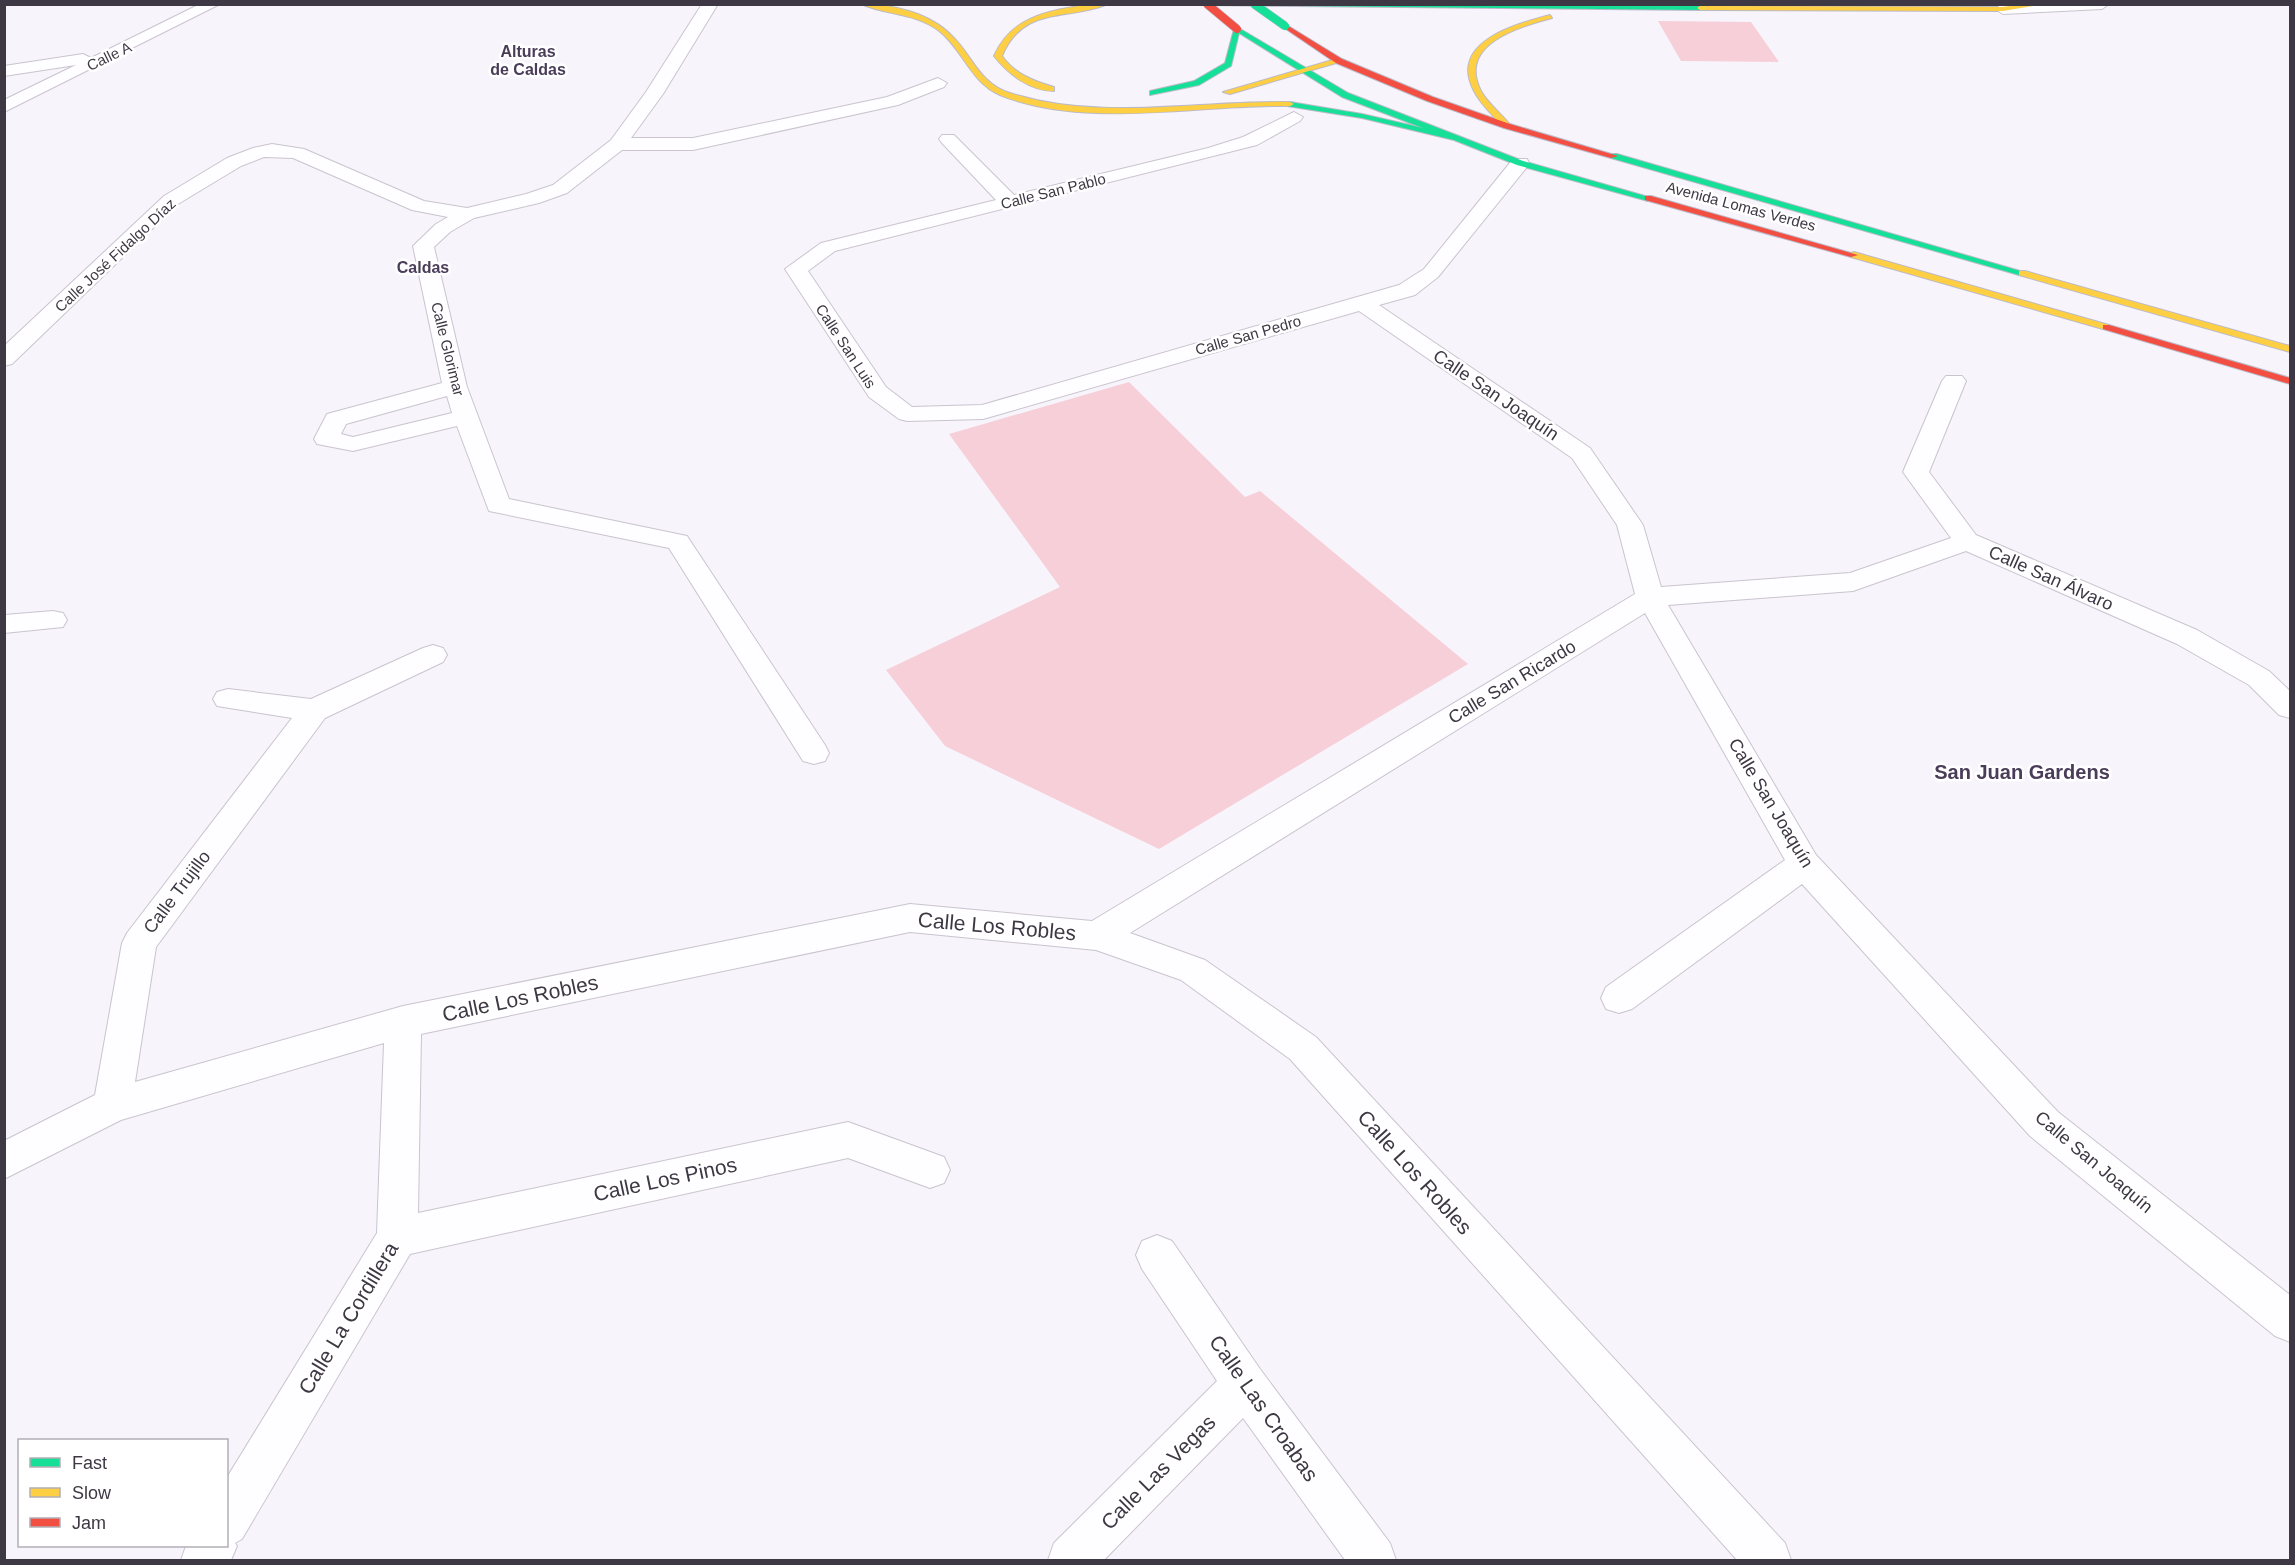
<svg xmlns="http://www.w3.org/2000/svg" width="2295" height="1565" viewBox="0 0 2295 1565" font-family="Helvetica,sans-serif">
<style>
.green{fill:#f7cfd9}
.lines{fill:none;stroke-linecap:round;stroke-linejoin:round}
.street-casing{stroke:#c9c4ce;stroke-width:2}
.fast-casing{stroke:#bbbac8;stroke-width:2}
.slow-casing{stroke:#bbbac8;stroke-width:2}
.jam-casing{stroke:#bbbac8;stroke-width:2}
.street{fill:#fefdff;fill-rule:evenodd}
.fast{fill:#16e098;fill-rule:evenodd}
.slow{fill:#ffcf43;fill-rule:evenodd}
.jam{fill:#f24e42;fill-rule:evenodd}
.fast-bridge-casing{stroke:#bbbac8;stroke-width:9;stroke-linecap:butt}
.jam-bridge-casing{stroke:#bbbac8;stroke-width:9;stroke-linecap:butt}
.fast-bridge{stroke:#16e098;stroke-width:8}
.jam-bridge{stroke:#f24e42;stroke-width:8}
.labels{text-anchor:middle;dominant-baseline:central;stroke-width:5;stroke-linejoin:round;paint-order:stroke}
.far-street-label{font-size:15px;fill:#3e3845;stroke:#fff}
.far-neighbourhood-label{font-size:16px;font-weight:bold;fill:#4a3d59;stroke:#fff}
.street-label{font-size:18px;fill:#3e3845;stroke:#fff}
.neighbourhood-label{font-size:20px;font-weight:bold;fill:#4a3d59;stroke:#fff}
.near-street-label{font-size:21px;fill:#3e3845;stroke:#fff}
</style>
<rect width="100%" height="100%" fill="#f8f4fc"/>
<g class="green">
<polygon points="1658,21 1751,22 1779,62 1681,61"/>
<polygon points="1129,382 1245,497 1260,491 1468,664 1159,849 945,746 886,670 1060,587 949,434"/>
</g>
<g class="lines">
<defs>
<g id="street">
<polygon points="200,4 220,4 4,112 4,100 76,65 4,76 4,66 83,54 91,58"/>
<path d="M702,4H718L663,94L631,138H693L887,97L938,78L947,83L944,87L898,105L693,150H622L567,193L539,203L474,218L450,232L434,247L467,387L509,499L687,536L825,745L829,753L825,761L814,764L803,761L669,548L489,511L457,426L353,451L317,444L314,439L327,414L442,383L413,246L436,224L448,217L412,210L293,158L264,157L241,166L178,204L12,364L4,366V346L164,196L227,158L253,148L272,144L304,149L424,201L467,208L526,194L553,185L611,140L646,92ZM447,396L452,413L353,437L341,434L346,424Z"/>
<polygon points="2002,4 2109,4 2102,9 2003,14 1995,9"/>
<polygon points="1294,112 1303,117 1300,121 1257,145 835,251 808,271 886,387 912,407 982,405 1399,285 1424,269 1513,159 1527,159 1529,163 1527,167 1438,277 1415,295 1379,305 1590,448 1643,525 1661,587 1850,573 1951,538 1903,472 1942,381 1946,376 1962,376 1966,381 1929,472 1976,535 2197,630 2269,671 2290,691 2290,718 2279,715 2249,685 2177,644 1966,551 1853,591 1668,605 1816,855 2058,1112 2290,1295 2290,1342 2275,1336 2030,1136 1802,884 1632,1009 1619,1013 1606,1009 1601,998 1606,987 1785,860 1645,613 1130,933 1205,960 1316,1037 1785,1543 1791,1560 1737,1560 1290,1059 1181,980 1096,950 910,932 421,1034 418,1213 848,1122 944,1157 950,1170 944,1183 930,1188 848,1158 410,1254 242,1539 235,1543 237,1546 231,1560 181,1560 186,1546 226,1546 226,1479 377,1233 384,1043 121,1120 4,1179 4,1141 95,1095 122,943 127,933 292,718 217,706 213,699 217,692 228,689 311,699 423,648 433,645 443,648 447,655 443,662 325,718 156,947 135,1082 403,1006 910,904 1092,921 1635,594 1617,525 1572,458 1359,311 983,419 907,421 899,419 869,397 785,269 821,243 996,200 942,143 939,139 942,135 954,135 1014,195 1208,148 1243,137"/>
<polygon points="53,611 63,613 67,620 63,627 4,633 4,615"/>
<polygon points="1157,1235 1172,1241 1260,1369 1390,1543 1396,1560 1345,1560 1243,1418 1104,1560 1048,1560 1054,1543 1217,1381 1142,1269 1136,1255 1142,1241"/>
</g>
<g id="fast">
<polygon points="1108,4 1700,6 1703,8 1700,10"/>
<polygon points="1237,27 1348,93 1523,161 1652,198 1648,201 1517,165 1454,140 1362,118 1287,106 1287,102 1290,102 1362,114 1423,128 1342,97 1239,33 1231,66 1199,85 1150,95 1150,91 1194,81 1225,63 1234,29"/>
<polygon points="1611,154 1617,154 2027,273 2019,275 1611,158"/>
</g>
<g id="slow">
<path d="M861,4C892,4 931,13 953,37C973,57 980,84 1010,93C1100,122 1197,100 1290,102L1294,104L1290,106C1199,104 1086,130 1000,95C970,82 963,49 938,30C915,13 886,15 861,4Z"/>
<path d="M1090,4H1108C1068,21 1023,5 1002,56C1015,74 1033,81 1054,87V91C1030,91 1008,74 994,56C1012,15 1050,11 1090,4Z"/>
<polygon points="2022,4 2044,4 2003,11 1700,10 1697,8 1700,6 2003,7"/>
<path d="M1550,15L1552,18C1519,27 1457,44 1481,91C1488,104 1502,114 1511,126L1504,128C1494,116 1481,105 1474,91C1448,42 1516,24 1550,15Z"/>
<polygon points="1336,59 1343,61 1230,94 1223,92"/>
<polygon points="1854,252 2109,325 2111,327 2103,329 1851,257 1851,253"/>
<polygon points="2019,271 2025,271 2290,346 2290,352 2019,275"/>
</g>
<g id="jam">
<polygon points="1285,24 1342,59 1433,97 1510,124 1618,156 1611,158 1504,128 1427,101 1336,63 1283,27"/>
<polygon points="1645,196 1651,196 1858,255 1851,257 1645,200"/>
<polygon points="2103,325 2109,325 2290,378 2290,384 2103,329"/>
</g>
</defs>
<use href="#street" class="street-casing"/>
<use href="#fast" class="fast-casing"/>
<use href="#slow" class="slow-casing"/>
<use href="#jam" class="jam-casing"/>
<use href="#street" class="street"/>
<use href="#fast" class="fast"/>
<use href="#slow" class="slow"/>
<use href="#jam" class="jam"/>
<defs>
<polyline id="fast-bridge" points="1254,4 1285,26"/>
<polyline id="jam-bridge" points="1207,4 1237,29"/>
</defs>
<use href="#fast-bridge" class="fast-bridge-casing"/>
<use href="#jam-bridge" class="jam-bridge-casing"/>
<use href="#fast-bridge" class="fast-bridge"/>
<use href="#jam-bridge" class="jam-bridge"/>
</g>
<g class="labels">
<g class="far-street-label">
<text transform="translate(109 56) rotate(-26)">Calle A</text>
<text transform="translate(1053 191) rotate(-14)">Calle San Pablo</text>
<text transform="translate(1741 206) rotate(15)">Avenida Lomas Verdes</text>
<text transform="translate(115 255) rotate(-43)">Calle José Fidalgo Díaz</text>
<text transform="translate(1248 335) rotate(-16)">Calle San Pedro</text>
<text transform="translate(846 346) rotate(57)">Calle San Luis</text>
<text transform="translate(448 349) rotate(76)">Calle Glorimar</text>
</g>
<g class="far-neighbourhood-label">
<text x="528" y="51">Alturas<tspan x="528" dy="18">de Caldas</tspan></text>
<text x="423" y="267">Caldas</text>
</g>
<g class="street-label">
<text transform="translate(1496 395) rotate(34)">Calle San Joaquín</text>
<text transform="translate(2051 578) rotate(24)">Calle San Álvaro</text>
<text transform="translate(1512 682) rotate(-31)">Calle San Ricardo</text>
<text transform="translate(1771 803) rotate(59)">Calle San Joaquín</text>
<text transform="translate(177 892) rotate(-53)">Calle Trujillo</text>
<text transform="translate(2094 1162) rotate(40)">Calle San Joaquín</text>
</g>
<g class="neighbourhood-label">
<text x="2022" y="772">San Juan Gardens</text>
</g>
<g class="near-street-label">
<text transform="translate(997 926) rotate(5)">Calle Los Robles</text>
<text transform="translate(520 998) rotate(-12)">Calle Los Robles</text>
<text transform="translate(1415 1172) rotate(48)">Calle Los Robles</text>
<text transform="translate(665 1179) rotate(-12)">Calle Los Pinos</text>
<text transform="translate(348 1318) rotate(-59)">Calle La Cordillera</text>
<text transform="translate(1264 1408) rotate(55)">Calle Las Croabas</text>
<text transform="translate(1158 1472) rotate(-45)">Calle Las Vegas</text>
</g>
</g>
<rect width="2295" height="1565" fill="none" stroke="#3e3845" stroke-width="12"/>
<rect x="18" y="1439" width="210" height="108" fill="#ffffff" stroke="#b2afb5" stroke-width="1.5"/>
<rect x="30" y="1458" width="30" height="9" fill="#16e098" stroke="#b2afb5" stroke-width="1.5"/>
<text x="72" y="1469" font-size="18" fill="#3e3845">Fast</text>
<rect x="30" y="1488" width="30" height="9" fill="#ffcf43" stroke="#b2afb5" stroke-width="1.5"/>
<text x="72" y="1499" font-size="18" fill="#3e3845">Slow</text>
<rect x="30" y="1518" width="30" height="9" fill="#f24e42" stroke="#b2afb5" stroke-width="1.5"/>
<text x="72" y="1529" font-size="18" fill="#3e3845">Jam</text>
</svg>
